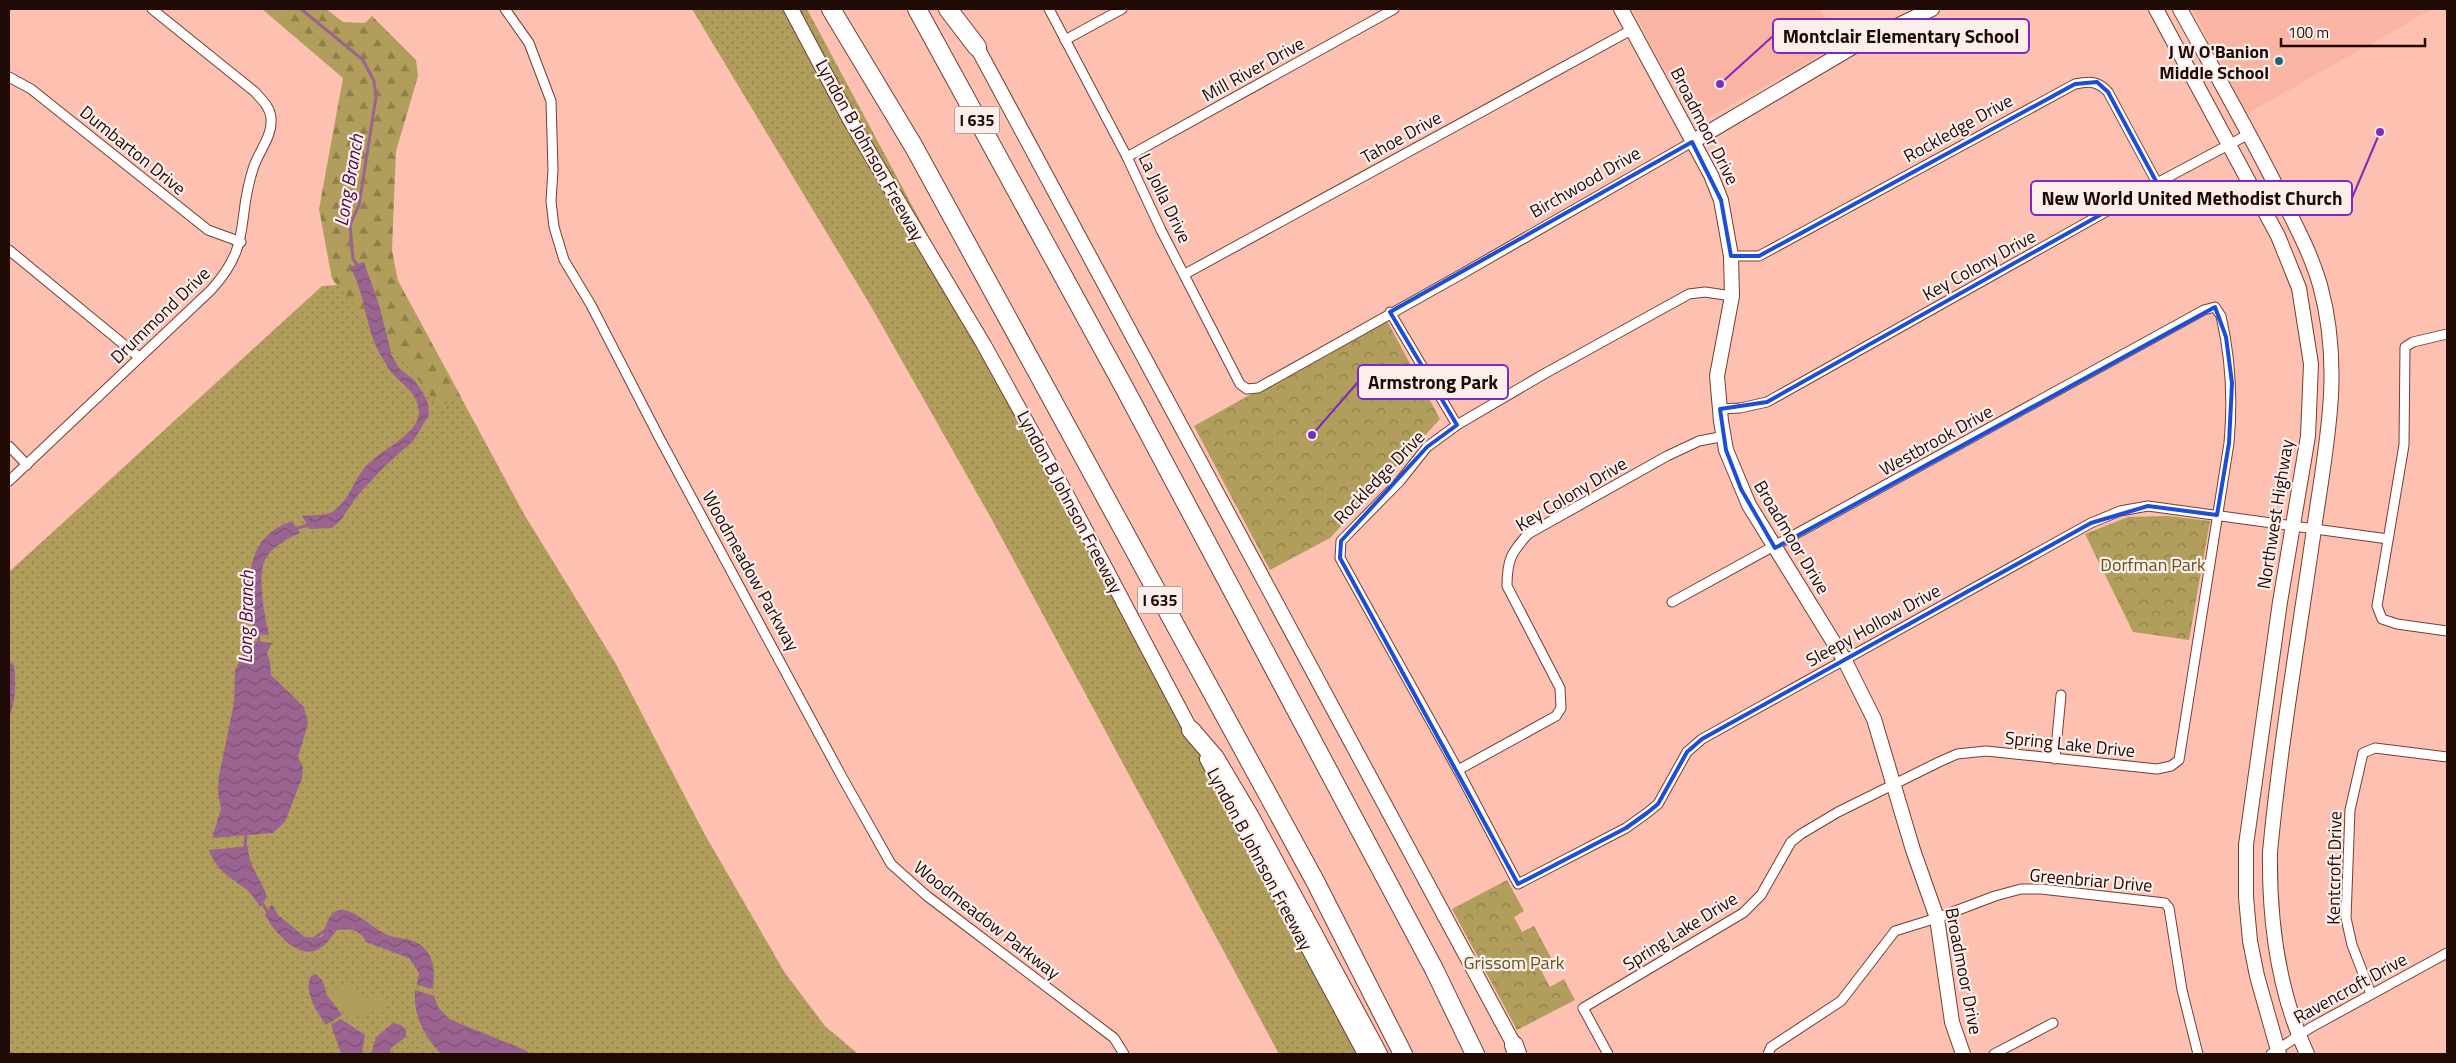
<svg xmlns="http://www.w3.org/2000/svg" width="2456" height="1063" viewBox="0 0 2456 1063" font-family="'Titillium Web',sans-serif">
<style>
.built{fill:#fab4a4}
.grass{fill:url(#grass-dots)}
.forest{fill:url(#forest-firs)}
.park{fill:url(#park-crowns)}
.pitch{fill:#b19e5c}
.water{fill:url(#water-waves)}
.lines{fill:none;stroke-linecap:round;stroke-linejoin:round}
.stream{stroke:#9b6490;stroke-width:3}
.street-casing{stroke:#723f33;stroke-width:11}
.secondary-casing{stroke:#723f33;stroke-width:16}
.highway-casing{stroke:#723f33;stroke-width:20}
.street{stroke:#fff;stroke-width:9}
.secondary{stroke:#fff;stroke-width:14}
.highway{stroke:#fff;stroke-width:18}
.marked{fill:none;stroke:#1d4ed8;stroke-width:4;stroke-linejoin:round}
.poi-dot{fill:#1c6473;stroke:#fcefeb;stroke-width:2}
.labels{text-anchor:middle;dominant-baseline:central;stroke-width:4.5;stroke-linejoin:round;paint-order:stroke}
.shield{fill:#fcefeb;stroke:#614f4b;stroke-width:1}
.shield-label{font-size:16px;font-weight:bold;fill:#1f0a06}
.poi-label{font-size:18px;font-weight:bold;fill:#1f0a06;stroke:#fcefeb;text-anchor:end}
.street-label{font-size:18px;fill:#1f0a06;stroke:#fcefeb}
.park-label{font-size:18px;fill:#63551f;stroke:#fcefeb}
.water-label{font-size:19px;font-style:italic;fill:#4f0746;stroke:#fcefeb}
.leader{fill:none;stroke:#7b2cbf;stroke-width:2}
.callout-dot{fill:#7b2cbf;stroke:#fcefeb;stroke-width:2}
.callout{fill:#fcefeb;stroke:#7b2cbf;stroke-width:2}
.callout-label{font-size:19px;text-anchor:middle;font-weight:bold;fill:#1f0a06}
</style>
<defs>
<pattern id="grass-dots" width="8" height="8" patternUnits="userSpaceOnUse" patternTransform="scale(1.25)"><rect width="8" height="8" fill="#b19e5c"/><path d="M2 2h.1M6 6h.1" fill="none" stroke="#8f7f4a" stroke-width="1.8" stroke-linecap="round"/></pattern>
<pattern id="forest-firs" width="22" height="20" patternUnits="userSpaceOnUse" patternTransform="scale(1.25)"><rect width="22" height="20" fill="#b19e5c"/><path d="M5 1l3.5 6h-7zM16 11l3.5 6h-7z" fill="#8f7f4a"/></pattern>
<pattern id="park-crowns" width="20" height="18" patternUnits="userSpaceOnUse" patternTransform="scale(1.25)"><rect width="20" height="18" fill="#b19e5c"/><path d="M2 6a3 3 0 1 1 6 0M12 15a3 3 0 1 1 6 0" fill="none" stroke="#8f7f4a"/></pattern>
<pattern id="water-waves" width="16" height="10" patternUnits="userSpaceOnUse" patternTransform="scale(1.25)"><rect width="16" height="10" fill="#9b6490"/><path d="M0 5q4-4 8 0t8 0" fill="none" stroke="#7e5174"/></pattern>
</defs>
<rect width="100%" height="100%" fill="#fec0b1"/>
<g class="built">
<polygon points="1632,9 1820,9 1840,44 1695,125"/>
<polygon points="2192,9 2432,9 2247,114"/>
</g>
<g class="grass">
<polygon points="692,9 807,9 1366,1054 1279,1054 991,518 872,308"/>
<polygon points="398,281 524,514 616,664 704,833 785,973 825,1026 858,1054 9,1054 9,572 322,286"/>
</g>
<polygon class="forest" points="262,9 326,9 343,22 365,23 372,16 416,60 418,76 396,151 392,250 398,281 461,397 439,407 414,374 332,279 319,209 343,78"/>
<g class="park">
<polygon points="1386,319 1440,419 1330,538 1270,570 1194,426"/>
<polygon points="2168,516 2210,521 2189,640 2133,632 2085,534 2128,517"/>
<polygon points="1507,880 1524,911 1514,917 1522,932 1534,926 1555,965 1542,972 1550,987 1564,979 1575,1000 1517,1030 1452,909"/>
</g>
<polygon class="pitch" points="340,986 348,986 367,998 382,997 386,1001 385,1008 378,1011 368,1011 352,1018 332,998 333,990"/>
<g class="water">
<path d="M364,262L380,308L392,356L399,368L414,380L423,393L428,403L429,415L413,441L385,466L357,496L341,520L332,528L310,529L302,516C310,515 324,516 332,512C350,501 354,478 368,464C382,450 421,432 419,411C417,393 405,387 394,375C389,370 385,362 381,356C365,329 366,295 350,267Z"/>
<path d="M292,521L300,533C287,539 274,545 266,558C256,575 265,617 269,635L253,634C251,586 238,541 292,521Z"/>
<polygon points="250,641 272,643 267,653 270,661 271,675 304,707 308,723 298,757 303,767 302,778 285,822 273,833 212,838 221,809 218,792 219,776 234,703 235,670"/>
<path d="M9,662L14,665C16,683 16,701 9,718Z"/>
<path d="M248,846C248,867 262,879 267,897L260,907C256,901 251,893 246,889C229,876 217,872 209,850Z"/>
<path d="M272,904L278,915L310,941L323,936C334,884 362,923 388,935C394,938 403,938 410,940C433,947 436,968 433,989L417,985L419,973L409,958L366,942C360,929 350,929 337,930C331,937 325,947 317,950C297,959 273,930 265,915Z"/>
<path d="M316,974L323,981L327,995L342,1015L326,1025C317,1012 303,991 311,976Z"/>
<path d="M415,990L434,996L438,1007L449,1019L525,1050L530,1054H441C424,1036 413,1015 415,990Z"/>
<polygon points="341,1019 365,1035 362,1054 341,1053 331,1025"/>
<polygon points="393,1023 401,1025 406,1030 406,1037 391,1048 390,1054 371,1054 376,1037"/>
</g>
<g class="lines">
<g class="stream">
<polyline points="301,9 363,60 374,81 376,97 359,205 350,225 353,259 359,267"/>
<polyline points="294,529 312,524"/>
<polyline points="258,630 259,644"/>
<polyline points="245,850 246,832"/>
<polyline points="261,901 268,913"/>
<polyline points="304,939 313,939 327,929"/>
</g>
<defs>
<g id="street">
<polyline points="505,9 529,43 551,101 553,170 551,201 554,227 564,260 591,305 660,439 842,777 891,864 927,896 1114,1038 1124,1054"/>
<polyline points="1049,9 1127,157 1161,230 1240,384 1247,389 1258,388 1460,275 1692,142"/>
<polyline points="1065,40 1122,9"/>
<polyline points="9,77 31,89 208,230 241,242"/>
<polyline points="1127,157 1394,9"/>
<polyline points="9,250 139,357"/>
<path d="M1731,256H1759L2075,84C2090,81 2098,81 2108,92L2157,183"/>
<polyline points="1185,274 1633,29"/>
<polyline points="1732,296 1705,292 1689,294 1544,374 1457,425 1427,447 1400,481 1341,541 1340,558 1458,770 1518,884 1626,828 1647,813 1658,804 1687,752 1702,739 2091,523 2120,511 2148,506 2388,539"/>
<polyline points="1390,312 1457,425"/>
<polyline points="2447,334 2413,342 2405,347 2404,445 2377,606 2382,619 2397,624 2447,631"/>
<polyline points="1720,409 1740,408 1767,402 2157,183 2249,134"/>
<polyline points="9,446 27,465"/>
<path d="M9,481L211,290C253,244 236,220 253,169C258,152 273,136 271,118C270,107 262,100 255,92L152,9"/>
<polyline points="2055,759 2061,695"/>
<path d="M1458,770L1556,716L1561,708L1560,688L1507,586C1507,560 1511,553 1528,534L1667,456L1699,441L1725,436"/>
<polyline points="2371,994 2352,945 2346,918 2350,810 2363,753 2375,748 2447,757"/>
<path d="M1608,1054L1583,1008L1743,913L1761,895L1791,842L1801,834L1838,812L1939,762L1957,754L1986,751L2157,769L2171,766L2179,760L2229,443C2233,399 2231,359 2221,316L2215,307L2204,310L1672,602"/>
<polyline points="1768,1054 1771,1047 1841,1001 1895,931 1937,918 1995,896 2021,889 2041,889 2165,903 2169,908 2182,990 2198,1054"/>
<polyline points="1994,1054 2053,1023"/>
<polyline points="2271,1054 2310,1028 2447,953"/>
</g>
<g id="secondary">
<polyline points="791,9 850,120 984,345 1069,499 1195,738"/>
<polyline points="1621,9 1711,175 1721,200 1731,256 1732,296 1717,376 1721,421 1726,450 1749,505 1844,659 1874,719 1913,850 1937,918 1952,1022 1963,1054"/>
<polyline points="2156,9 2278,236 2299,288 2311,364 2308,436 2280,602 2246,845 2246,897 2250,941 2257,976 2279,1054"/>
<path d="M2180,9C2212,67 2245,125 2275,184C2291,217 2310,250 2320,285C2344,372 2325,449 2313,536C2298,641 2280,746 2270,852C2269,921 2278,991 2307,1054"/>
<polyline points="972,38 1519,1054"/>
<polyline points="1692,142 1851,48 1932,9"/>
<polyline points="1207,759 1365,1054"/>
</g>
<g id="highway">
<polyline points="831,9 914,147 1036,370 1315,881 1403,1054"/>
<polyline points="917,9 1125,389 1434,969 1475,1054"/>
<polyline points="948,9 977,47"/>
<polyline points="1191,730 1215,758 1250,817 1378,1054"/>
<polyline points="1514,1045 1517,1054"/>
</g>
</defs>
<use href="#street" class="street-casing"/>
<use href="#secondary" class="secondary-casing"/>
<use href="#highway" class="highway-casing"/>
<use href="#street" class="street"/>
<use href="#secondary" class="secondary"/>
<use href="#highway" class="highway"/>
</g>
<path class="marked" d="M2097,82L2108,92L2157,183L1767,402L1720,409L1726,450L1741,489L1775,548L2215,307L2226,337L2232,383L2229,443L2217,515L2148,506L2091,523L1702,739L1687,752L1658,804L1647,813L1626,828L1518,884L1340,558L1341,541L1427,447L1457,425L1390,312L1692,142L1721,200L1731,256H1759L2075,84Z"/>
<circle class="poi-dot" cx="2279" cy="61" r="5"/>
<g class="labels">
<g class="shield">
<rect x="954.5" y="106.5" width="45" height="27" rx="4"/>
<rect x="1137.5" y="586.5" width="45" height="27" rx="4"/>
</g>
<g class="shield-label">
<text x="977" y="120">I 635</text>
<text x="1160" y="600">I 635</text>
</g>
<g class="poi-label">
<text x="2269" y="51">J W O'Banion<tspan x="2269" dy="21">Middle School</tspan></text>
</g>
<g class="street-label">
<text transform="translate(1253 69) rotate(-29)">Mill River Drive</text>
<text transform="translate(1705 126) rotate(63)">Broadmoor Drive</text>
<text transform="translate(1958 128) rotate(-29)">Rockledge Drive</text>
<text transform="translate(1401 137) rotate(-29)">Tahoe Drive</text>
<text transform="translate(133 150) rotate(39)">Dumbarton Drive</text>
<text transform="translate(870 150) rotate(61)">Lyndon B Johnson Freeway</text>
<text transform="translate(1585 182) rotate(-30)">Birchwood Drive</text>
<text transform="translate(1165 198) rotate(64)">La Jolla Drive</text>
<text transform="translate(1979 265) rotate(-29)">Key Colony Drive</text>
<text transform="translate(160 315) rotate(-44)">Drummond Drive</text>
<text transform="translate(1936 440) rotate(-29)">Westbrook Drive</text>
<text transform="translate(1379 477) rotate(-46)">Rockledge Drive</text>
<text transform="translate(1571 494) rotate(-31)">Key Colony Drive</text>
<text transform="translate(1070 502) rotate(62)">Lyndon B Johnson Freeway</text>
<text transform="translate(2275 514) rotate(-81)">Northwest Highway</text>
<text transform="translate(1792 537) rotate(59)">Broadmoor Drive</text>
<text transform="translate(751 571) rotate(61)">Woodmeadow Parkway</text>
<text transform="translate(1873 625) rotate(-29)">Sleepy Hollow Drive</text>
<text transform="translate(2070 744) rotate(6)">Spring Lake Drive</text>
<text transform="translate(1260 859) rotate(62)">Lyndon B Johnson Freeway</text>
<text transform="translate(2334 868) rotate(-89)">Kentcroft Drive</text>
<text transform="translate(2091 880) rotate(5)">Greenbriar Drive</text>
<text transform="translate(987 920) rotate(38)">Woodmeadow Parkway</text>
<text transform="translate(1680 931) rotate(-32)">Spring Lake Drive</text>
<text transform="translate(1964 971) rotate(79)">Broadmoor Drive</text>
<text transform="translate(2350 988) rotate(-29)">Ravencroft Drive</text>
</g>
<g class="park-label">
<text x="2153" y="564">Dorfman Park</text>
<text x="1514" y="962">Grissom Park</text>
</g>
<g class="water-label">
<text transform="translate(348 180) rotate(-80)">Long Branch</text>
<text transform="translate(245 617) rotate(-89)">Long Branch</text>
</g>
</g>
<path class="leader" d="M1720 84L1773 36M2380 132L2352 198M1312 435L1358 382"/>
<g class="callout-dot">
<circle cx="1720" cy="84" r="5"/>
<circle cx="2380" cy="132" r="5"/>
<circle cx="1312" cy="435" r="5"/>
</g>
<g class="callout">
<rect x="1773" y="19" width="256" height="34" rx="5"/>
<rect x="2031" y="181" width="321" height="34" rx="5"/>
<rect x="1358" y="365" width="150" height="34" rx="5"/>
</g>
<g class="callout-label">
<text x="1901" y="43">Montclair Elementary School</text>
<text x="2192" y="205">New World United Methodist Church</text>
<text x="1433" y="389">Armstrong Park</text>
</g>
<rect width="2456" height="1063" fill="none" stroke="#1f0a06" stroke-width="20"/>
<path d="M2281 38v8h144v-8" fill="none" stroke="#1f0a06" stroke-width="2.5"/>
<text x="2288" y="38" font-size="15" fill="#1f0a06" stroke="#fcefeb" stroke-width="4" paint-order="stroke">100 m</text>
</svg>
